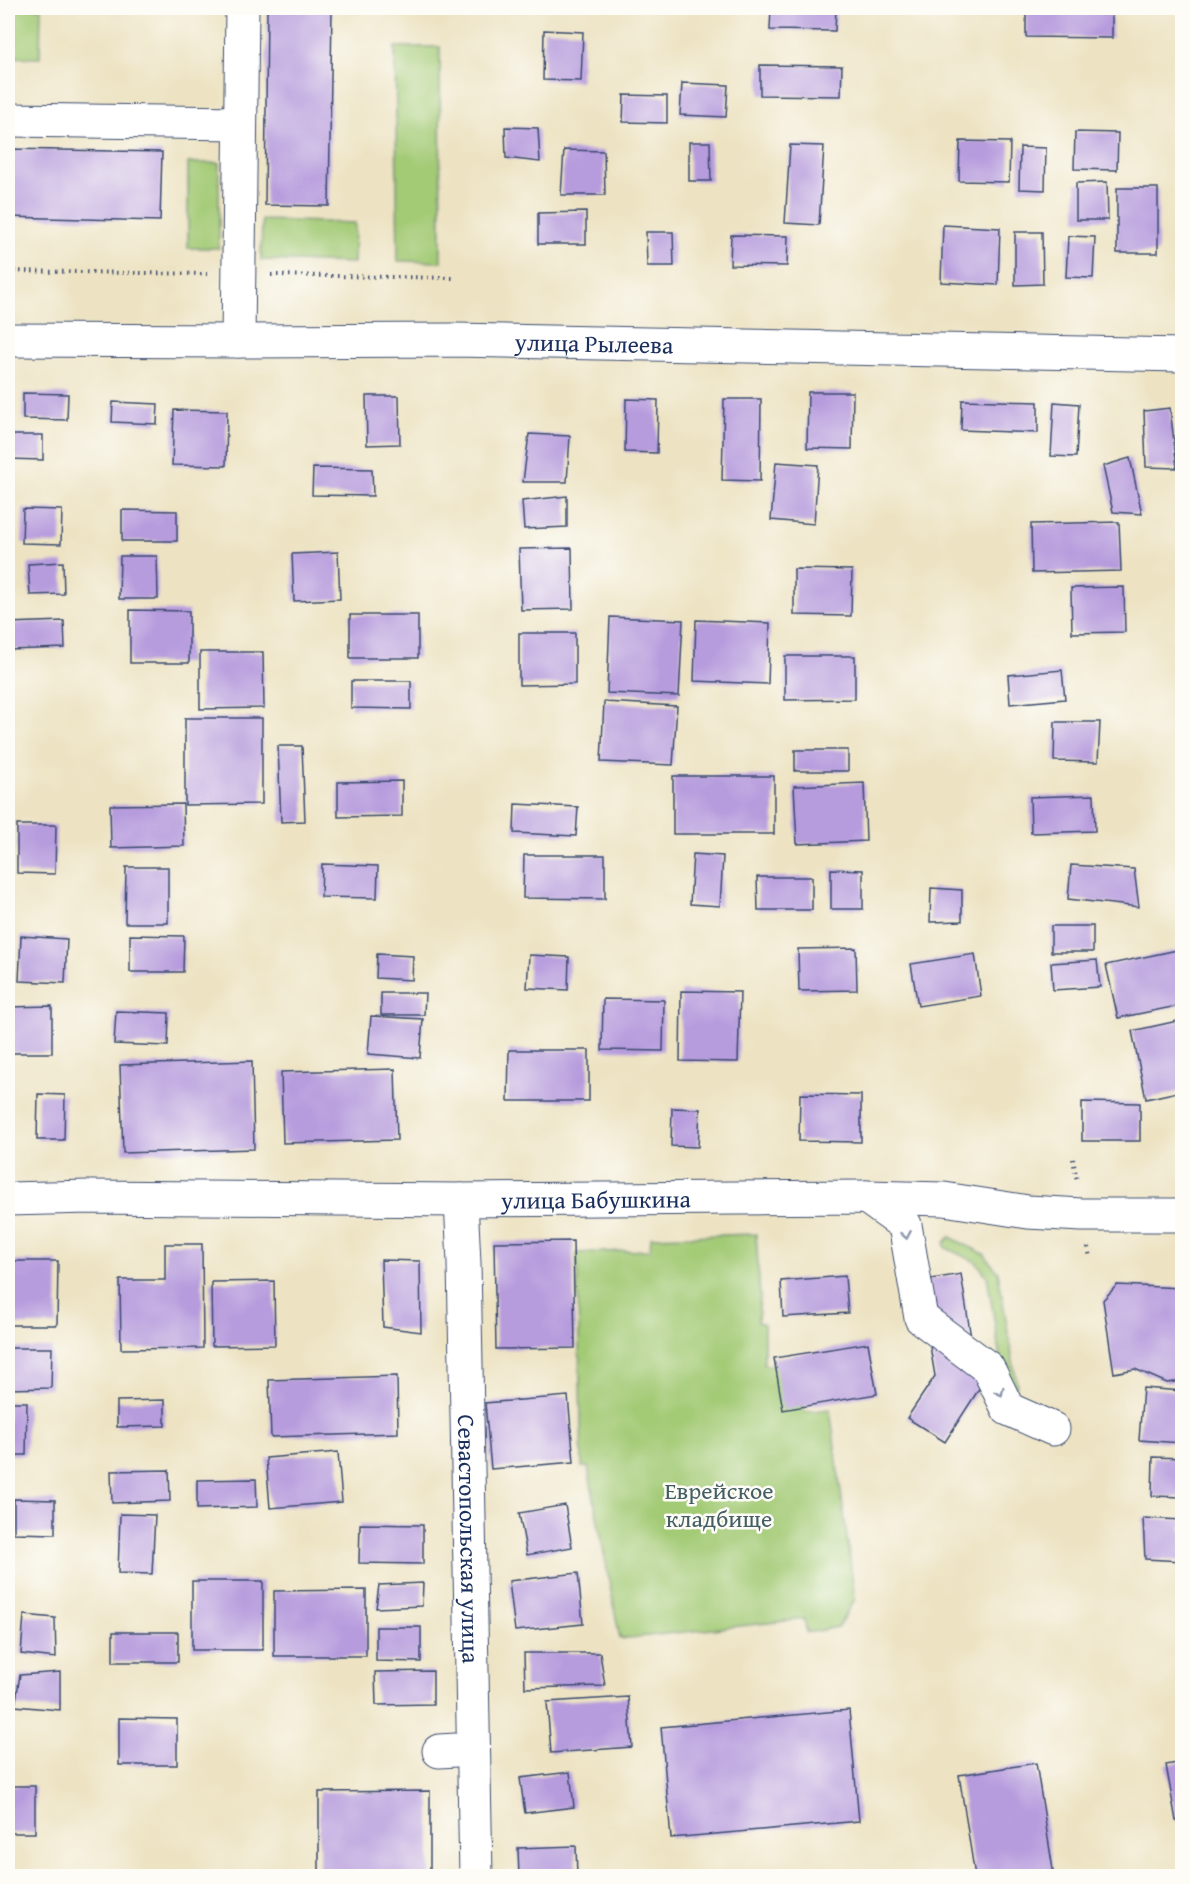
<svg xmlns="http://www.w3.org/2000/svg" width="1190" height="1884" viewBox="0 0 1190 1884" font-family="'Gentium Book Plus',serif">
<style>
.green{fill:#a3ca75;stroke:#5f7c6a;stroke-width:1.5}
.building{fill:#b69bdd}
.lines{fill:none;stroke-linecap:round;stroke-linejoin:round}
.minor-casing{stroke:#3a4a6d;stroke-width:35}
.path{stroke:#3a4a6d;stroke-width:4;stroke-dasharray:1.5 4.5;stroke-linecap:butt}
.minor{stroke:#fff;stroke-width:33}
.oneway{stroke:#8d97ae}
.labels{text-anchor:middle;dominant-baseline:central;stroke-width:5;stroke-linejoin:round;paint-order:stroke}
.street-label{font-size:24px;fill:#1b2f5e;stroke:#fdfcf7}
.park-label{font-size:24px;fill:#445e65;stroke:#fdfcf7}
</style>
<rect width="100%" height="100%" fill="#fdfcf7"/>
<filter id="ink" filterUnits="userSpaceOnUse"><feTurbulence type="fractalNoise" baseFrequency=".0167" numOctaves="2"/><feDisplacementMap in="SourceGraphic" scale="12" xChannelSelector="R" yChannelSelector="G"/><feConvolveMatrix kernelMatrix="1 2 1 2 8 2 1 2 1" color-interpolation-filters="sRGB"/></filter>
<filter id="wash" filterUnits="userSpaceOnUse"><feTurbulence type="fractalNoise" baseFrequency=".008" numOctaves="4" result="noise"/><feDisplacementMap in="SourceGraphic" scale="24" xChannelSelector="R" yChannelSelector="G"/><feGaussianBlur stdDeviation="1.35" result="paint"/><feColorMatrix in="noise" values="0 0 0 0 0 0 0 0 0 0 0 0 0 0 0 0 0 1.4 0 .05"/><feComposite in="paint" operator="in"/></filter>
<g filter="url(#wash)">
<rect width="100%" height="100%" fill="#ede3c3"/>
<g class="green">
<polygon points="8,8 41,8 40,58 8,57"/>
<polygon points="395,47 440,47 441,262 398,261"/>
<rect x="188" y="163" width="31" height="85"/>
<polygon points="262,220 355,223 354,263 261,260"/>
<polygon points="756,1234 760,1296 758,1322 764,1324 764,1365 787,1366 788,1379 804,1412 830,1409 855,1599 838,1627 807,1633 804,1619 620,1639 588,1467 582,1467 577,1253 650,1250 651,1237"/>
<polygon points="950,1237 984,1254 998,1272 1017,1385 1009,1398 1005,1387 987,1276 976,1262 946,1248 944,1243"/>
</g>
<g id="blocks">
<g class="building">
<polygon points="267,8 332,8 329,206 265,205"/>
<polygon points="771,8 836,8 835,31 770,30"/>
<polygon points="1026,8 1112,8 1112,38 1026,37"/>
<polygon points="544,30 583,32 581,81 543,80"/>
<polygon points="760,65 842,66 841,96 760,95"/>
<polygon points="682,83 728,85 726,117 680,115"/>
<polygon points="624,95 667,96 667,123 623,122"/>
<polygon points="505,127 538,128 540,162 506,158"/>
<polygon points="1075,132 1118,133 1117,170 1074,169"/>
<polygon points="960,141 1010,142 1009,182 959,181"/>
<polygon points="689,142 710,142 711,181 689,181"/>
<polygon points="790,145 824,146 819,225 785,223"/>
<polygon points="1020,147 1046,148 1045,190 1019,189"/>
<polygon points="8,149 162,152 160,221 8,217"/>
<polygon points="564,150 604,151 605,195 561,195"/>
<polygon points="1107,182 1108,220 1076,220 1076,183"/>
<rect x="1117" y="188" width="41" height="65"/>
<polygon points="586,212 586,244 538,244 538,213"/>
<polygon points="943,225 1000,228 998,285 941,282"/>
<polygon points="646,232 673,232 674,266 647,266"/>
<polygon points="1015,232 1042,232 1043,284 1015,285"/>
<polygon points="731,235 788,236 787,266 730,265"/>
<polygon points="1068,236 1095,237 1093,278 1066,277"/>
<polygon points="808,392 853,392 852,449 807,448"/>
<polygon points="23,393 68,394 67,420 23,419"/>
<polygon points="366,396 399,396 400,444 367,445"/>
<polygon points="626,399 658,400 657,453 625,452"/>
<polygon points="724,399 761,399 760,481 722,480"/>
<polygon points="962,400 1038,402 1038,433 961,430"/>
<polygon points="113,402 158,404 157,424 112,422"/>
<polygon points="1054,402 1079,404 1076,457 1051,456"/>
<polygon points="1170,408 1177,468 1146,467 1144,411"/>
<polygon points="174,410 227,411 226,466 172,465"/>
<polygon points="529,434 570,436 567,482 523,482"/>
<polygon points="8,435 43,435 43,460 8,459"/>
<polygon points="1130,458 1142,514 1113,512 1103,466"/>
<polygon points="776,462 818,465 814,524 771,520"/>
<polygon points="313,468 372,469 373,496 312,495"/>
<polygon points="567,496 567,527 524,529 522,501"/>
<polygon points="23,509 62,510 61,544 22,543"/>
<polygon points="122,510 177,511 177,541 122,541"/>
<polygon points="1119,522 1121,571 1032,573 1031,524"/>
<polygon points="572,548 573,609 521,610 519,549"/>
<polygon points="338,552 340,599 294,601 292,554"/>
<polygon points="120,556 157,556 158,599 119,599"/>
<polygon points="63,562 64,594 30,595 28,564"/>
<polygon points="794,569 852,570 851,616 794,615"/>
<polygon points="1124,587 1125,632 1072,633 1071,588"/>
<polygon points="130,610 189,611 189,663 130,663"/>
<rect x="350" y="615" width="68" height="43"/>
<polygon points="610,617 683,620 679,696 607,693"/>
<polygon points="696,620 770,623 768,684 694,681"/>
<polygon points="64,621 65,648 8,650 8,623"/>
<polygon points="519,633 575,633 575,684 519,685"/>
<polygon points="200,652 263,652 264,708 200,709"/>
<polygon points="785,656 855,656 855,699 785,700"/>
<polygon points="1062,670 1065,699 1010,704 1008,675"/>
<polygon points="351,681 411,681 411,709 351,708"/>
<polygon points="604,702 677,706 673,765 601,762"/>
<polygon points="185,718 262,718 262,804 185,805"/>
<polygon points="1055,722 1100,722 1098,762 1054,761"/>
<polygon points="278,746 302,746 305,821 281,822"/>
<rect x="795" y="750" width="53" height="21"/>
<rect x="673" y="776" width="101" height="58"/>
<polygon points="402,781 402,816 338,817 338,782"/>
<polygon points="864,783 866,841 797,844 794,786"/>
<polygon points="1094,795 1095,831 1031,833 1030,797"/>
<polygon points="183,804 184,846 111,848 110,805"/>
<polygon points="515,804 578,807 576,836 514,833"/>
<polygon points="17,825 56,825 55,874 17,873"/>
<polygon points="693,854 723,856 720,906 690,904"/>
<polygon points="524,855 605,855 605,899 523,898"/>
<polygon points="322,864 378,866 377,898 321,897"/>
<polygon points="1071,865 1134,869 1139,907 1068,899"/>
<polygon points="126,867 168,867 168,923 125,923"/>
<polygon points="831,869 863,870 863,909 831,909"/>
<polygon points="757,877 812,877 812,910 758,910"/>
<polygon points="931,888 962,890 962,921 930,922"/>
<rect x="1051" y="926" width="42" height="26"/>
<polygon points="130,935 184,936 183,972 130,972"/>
<polygon points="21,936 67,939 65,983 19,981"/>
<polygon points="856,948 857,990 799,991 798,949"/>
<polygon points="1182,949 1182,1005 1118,1018 1106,965"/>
<polygon points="377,954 413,956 412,980 376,978"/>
<polygon points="975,954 981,996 918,1006 911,964"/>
<polygon points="529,955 569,957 568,990 527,988"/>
<polygon points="1097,960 1100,987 1053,990 1051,963"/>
<polygon points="681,991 740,992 738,1062 680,1061"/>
<polygon points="381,993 425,993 424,1015 381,1015"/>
<polygon points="603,999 664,1000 663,1051 602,1050"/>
<polygon points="52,1006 52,1053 8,1053 8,1007"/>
<polygon points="116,1011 169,1013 168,1046 114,1044"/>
<polygon points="371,1016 423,1019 420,1058 368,1054"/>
<polygon points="1182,1020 1182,1091 1146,1099 1132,1031"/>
<polygon points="509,1050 589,1050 589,1101 508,1101"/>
<polygon points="252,1061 254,1149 123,1153 120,1065"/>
<polygon points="395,1069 397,1140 283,1143 281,1072"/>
<polygon points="38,1094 65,1095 64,1140 37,1140"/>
<polygon points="800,1094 861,1095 861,1142 799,1141"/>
<polygon points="1082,1102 1140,1103 1140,1141 1082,1141"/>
<polygon points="672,1108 700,1109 698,1147 671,1146"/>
<polygon points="573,1241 575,1348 496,1349 494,1242"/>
<polygon points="165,1244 202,1244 203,1348 121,1349 120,1280 165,1280"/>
<polygon points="381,1260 420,1261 421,1332 383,1327"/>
<polygon points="9,1261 58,1261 57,1325 9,1325"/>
<polygon points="961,1274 979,1389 945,1442 907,1418 935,1376 919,1281"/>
<polygon points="845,1276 848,1313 783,1317 781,1281"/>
<polygon points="274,1281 275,1345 212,1346 211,1282"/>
<polygon points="1117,1285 1182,1288 1182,1381 1167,1383 1135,1369 1114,1373 1103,1300"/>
<polygon points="868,1343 877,1394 783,1410 774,1358"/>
<polygon points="8,1348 52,1348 51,1388 8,1389"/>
<polygon points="397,1376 398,1433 271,1437 269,1380"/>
<polygon points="1143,1388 1182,1391 1182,1443 1139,1440"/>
<polygon points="568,1396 574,1462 491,1469 485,1403"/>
<polygon points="165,1400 165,1426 117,1427 117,1401"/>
<polygon points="8,1402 27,1402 26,1455 8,1455"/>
<polygon points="338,1452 342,1502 270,1508 266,1458"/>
<polygon points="1153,1457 1182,1458 1182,1497 1152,1496"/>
<polygon points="169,1470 170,1501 112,1503 111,1471"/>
<polygon points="256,1479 257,1507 197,1509 197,1480"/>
<polygon points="14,1499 55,1500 55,1534 14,1533"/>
<polygon points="565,1505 572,1547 527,1555 519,1513"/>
<polygon points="120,1514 155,1515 152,1574 118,1573"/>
<polygon points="1143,1518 1182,1520 1182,1561 1145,1559"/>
<polygon points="360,1524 423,1525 423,1564 359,1563"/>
<polygon points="12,1572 11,1658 8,1658 8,1573"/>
<polygon points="578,1573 583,1624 515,1631 509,1581"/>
<rect x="192" y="1581" width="71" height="69"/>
<polygon points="423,1583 422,1606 376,1608 379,1585"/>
<polygon points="366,1590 366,1656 274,1656 274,1591"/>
<polygon points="24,1615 55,1618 56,1658 21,1654"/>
<polygon points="376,1627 421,1627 421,1662 376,1661"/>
<rect x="113" y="1632" width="65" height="30"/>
<polygon points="524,1653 600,1653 605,1686 525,1688"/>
<polygon points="433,1671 433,1704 376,1705 375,1672"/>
<polygon points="60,1672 60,1710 15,1706 20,1675"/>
<polygon points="628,1697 632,1747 551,1753 547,1702"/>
<polygon points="849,1710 859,1821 671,1838 661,1727"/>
<polygon points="119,1718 177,1719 177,1765 119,1765"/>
<polygon points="1182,1762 1182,1820 1176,1821 1166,1765"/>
<polygon points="1036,1763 1054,1876 975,1876 959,1775"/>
<polygon points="570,1772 574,1807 525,1813 520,1778"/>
<rect x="8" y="1786" width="27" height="47"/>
<polygon points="430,1791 430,1876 319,1876 319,1792"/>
<polygon points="576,1846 577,1876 519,1876 518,1848"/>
</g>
</g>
</g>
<g filter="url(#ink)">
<use href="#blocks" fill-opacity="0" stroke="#3a4a6d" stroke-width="1.5"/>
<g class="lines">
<defs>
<g id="minor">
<polyline points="8,120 240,123"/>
<path id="s1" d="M8,340L238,341L456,340L1182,355"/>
<polyline points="238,341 242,8"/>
<polyline points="866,1197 905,1225 921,1318 988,1368 1008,1409 1053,1429"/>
<path id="s2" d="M8,1199L89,1197L461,1200L866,1197L944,1199L1028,1212L1082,1215H1182"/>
<path id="s3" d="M461,1200L464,1263L476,1876"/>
<polyline points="439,1751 473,1749"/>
</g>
</defs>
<use href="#minor" class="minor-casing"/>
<g class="path">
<polyline points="8,271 207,274"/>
<polyline points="271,275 457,278"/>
<polyline points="1073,1159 1077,1181"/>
<polyline points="1088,1247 1090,1258"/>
</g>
<use href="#minor" class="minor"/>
</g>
<defs><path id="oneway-chevron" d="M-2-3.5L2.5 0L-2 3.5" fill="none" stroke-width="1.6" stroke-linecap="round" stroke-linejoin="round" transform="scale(1.5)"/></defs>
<g class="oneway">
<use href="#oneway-chevron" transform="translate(906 1235) rotate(80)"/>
<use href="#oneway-chevron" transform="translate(1000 1392) rotate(63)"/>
</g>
</g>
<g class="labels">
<g class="street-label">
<text stroke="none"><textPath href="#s1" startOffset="586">улица Рылеева</textPath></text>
<text stroke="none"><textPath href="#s2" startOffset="588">улица Бабушкина</textPath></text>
<text stroke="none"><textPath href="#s3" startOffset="339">Севастопольская улица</textPath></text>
</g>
<g class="park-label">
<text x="719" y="1490">Еврейское<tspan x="719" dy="28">кладбище</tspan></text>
</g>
</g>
<rect width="1190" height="1884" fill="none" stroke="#fdfcf7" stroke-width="30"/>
</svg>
